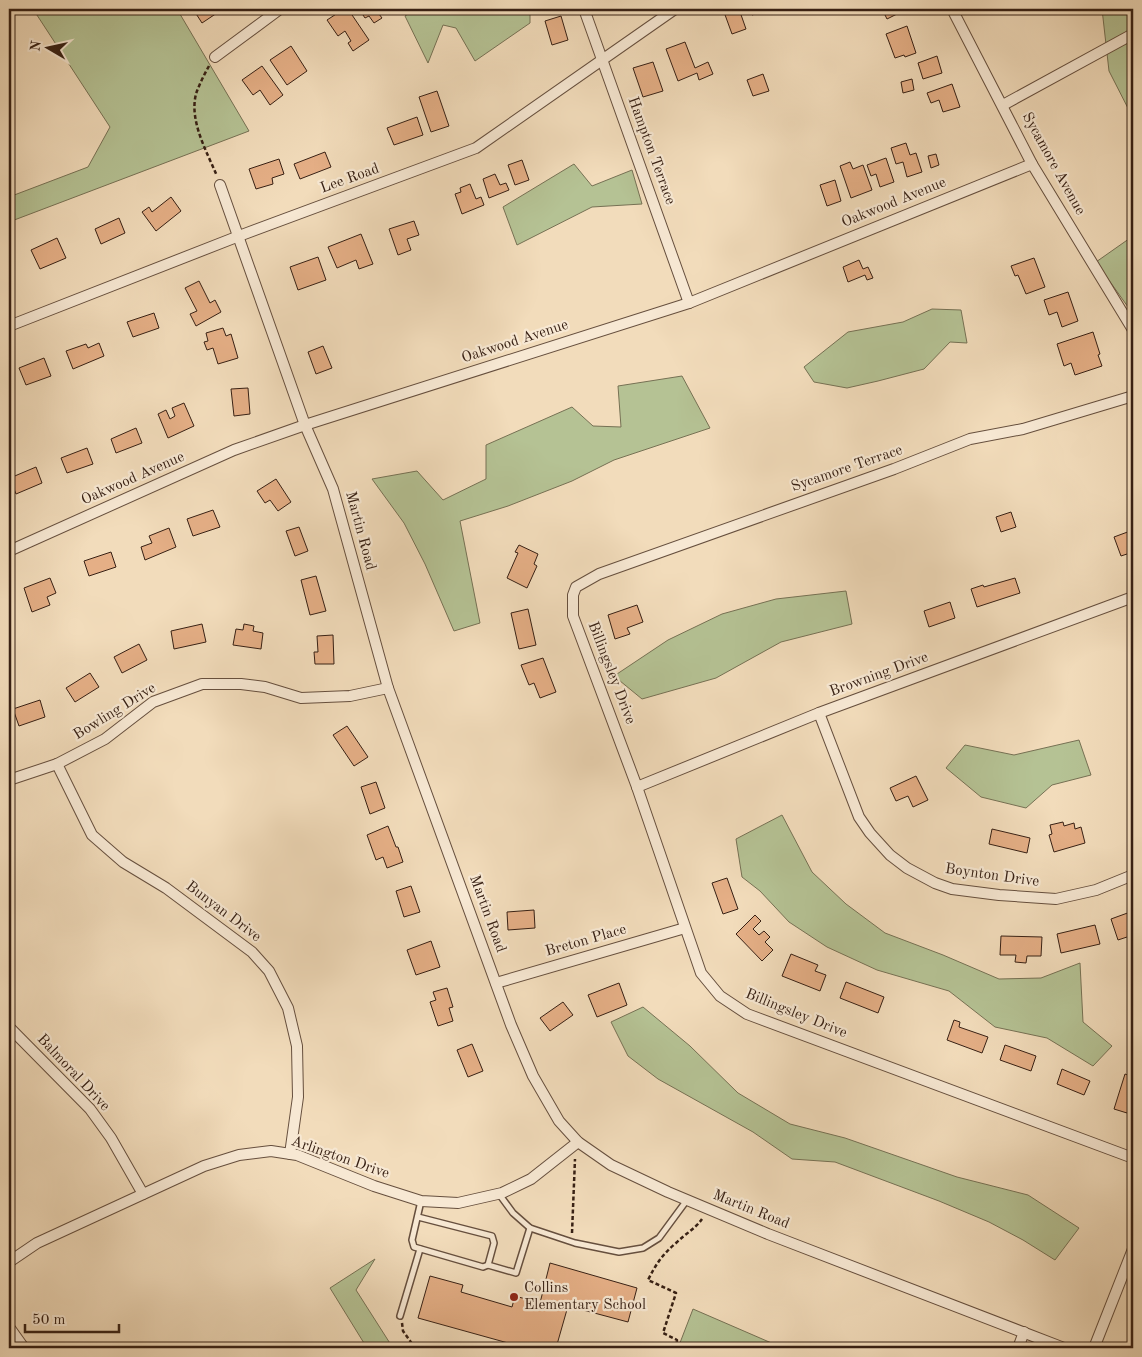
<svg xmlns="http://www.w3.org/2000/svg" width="1142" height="1357" viewBox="0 0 1142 1357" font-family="'Old Standard TT',serif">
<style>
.green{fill:#b5c294;stroke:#767154}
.building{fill:#e5af86;stroke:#372014}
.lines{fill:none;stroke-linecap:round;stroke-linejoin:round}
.lane-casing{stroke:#664f3e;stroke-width:8}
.street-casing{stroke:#664f3e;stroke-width:12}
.path{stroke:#372014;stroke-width:2.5;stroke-dasharray:4 2.5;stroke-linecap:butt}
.lane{stroke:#f7e8d3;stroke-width:5}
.street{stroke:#f7e8d3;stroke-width:10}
.poi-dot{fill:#8f2418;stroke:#f7e8d3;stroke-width:2}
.labels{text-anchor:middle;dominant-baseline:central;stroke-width:4.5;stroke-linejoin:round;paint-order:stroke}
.street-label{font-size:15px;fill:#372014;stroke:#f7e8d3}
.poi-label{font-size:15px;fill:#372014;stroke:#f7e8d3;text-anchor:start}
</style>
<rect width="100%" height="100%" fill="#f2dcbb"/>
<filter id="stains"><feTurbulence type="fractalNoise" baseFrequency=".004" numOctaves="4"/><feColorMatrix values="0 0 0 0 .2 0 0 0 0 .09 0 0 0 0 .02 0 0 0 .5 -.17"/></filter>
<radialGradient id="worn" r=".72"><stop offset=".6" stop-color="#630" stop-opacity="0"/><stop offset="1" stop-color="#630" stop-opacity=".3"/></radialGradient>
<g class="green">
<polygon points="33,9 177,9 249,131 9,222 9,197 88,167 110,127"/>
<polygon points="416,9 530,9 530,23 475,61 456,28 443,25 428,63 405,16"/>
<polygon points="1102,9 1133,9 1133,118 1109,71"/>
<polygon points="574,164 592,186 632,170 642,204 592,207 517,245 503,207"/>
<polygon points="1133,236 1133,314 1096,262"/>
<polygon points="932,309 961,310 967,343 950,342 924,369 878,381 847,388 814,382 804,367 848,332 903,322"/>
<polygon points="682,376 710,428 614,460 572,481 508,506 460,521 480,623 454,631 425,564 404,523 372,479 417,471 443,500 486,479 486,445 572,407 593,426 621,427 618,386"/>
<polygon points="846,591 852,624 781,642 716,678 642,699 614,676 668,640 722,614 776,599"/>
<polygon points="1079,740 1091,775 1052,785 1026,808 981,797 946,768 965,745 1014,755"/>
<polygon points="782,815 812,872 846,904 885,933 943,955 999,979 1041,978 1080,963 1083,1022 1112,1046 1093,1066 1047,1038 995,1027 949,991 877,970 827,947 789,922 760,891 742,877 736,839"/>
<polygon points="643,1007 690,1046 738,1093 790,1124 845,1138 957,1177 1028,1195 1079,1228 1055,1260 1023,1240 989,1222 939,1201 835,1162 792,1159 753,1132 658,1079 628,1056 611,1022"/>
<polygon points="375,1259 356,1290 393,1348 367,1348 330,1288"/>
<polygon points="693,1309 783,1348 678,1348"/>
</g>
<g class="building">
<polygon points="193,9 223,9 202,23"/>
<polygon points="344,9 348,9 369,40 353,51 348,43 351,41 345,31 338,36 327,20"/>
<polygon points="359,9 378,9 376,10 382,18 374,23 369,16 365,18"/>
<polygon points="735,9 739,9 746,29 732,34 724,12"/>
<polygon points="750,9 772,9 752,15"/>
<polygon points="882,9 902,9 903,11 887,19"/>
<polygon points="561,16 568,40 552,45 545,21"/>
<polygon points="907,26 916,53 905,57 904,55 895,58 886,34"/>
<polygon points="685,42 695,68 708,62 713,74 699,80 697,73 678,81 666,49"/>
<polygon points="291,46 307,71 287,85 270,60"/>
<polygon points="937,56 942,73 923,79 918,63"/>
<polygon points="653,62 663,91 643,97 633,68"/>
<polygon points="262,66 283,95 270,105 260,90 253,95 242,80"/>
<polygon points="763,74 769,91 753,96 747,80"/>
<polygon points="912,79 914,90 903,93 901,82"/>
<polygon points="952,84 960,107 943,112 939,100 931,103 927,93"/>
<polygon points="437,91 449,126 431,132 419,97"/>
<polygon points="417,117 423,135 394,145 387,128"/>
<polygon points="906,143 910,155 916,153 922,172 907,177 903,162 896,164 891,148"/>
<polygon points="325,152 331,167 300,179 294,164"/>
<polygon points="936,154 939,165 931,168 928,156"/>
<polygon points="886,158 894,182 880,187 876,174 871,176 867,165"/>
<polygon points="279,159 284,174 272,178 273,184 256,189 249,169"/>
<polygon points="522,160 529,180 515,185 508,165"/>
<polygon points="850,162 853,169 863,165 872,190 851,198 840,166"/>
<polygon points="495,174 500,185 506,183 509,190 489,198 483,179"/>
<polygon points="835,180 841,201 827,206 820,185"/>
<polygon points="470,184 476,199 481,197 484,205 462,214 455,194 461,192 460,188"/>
<polygon points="171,197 181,211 156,231 142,212 149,207 152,212"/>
<polygon points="119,218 125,233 101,244 95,229"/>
<polygon points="414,221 419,235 407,239 411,250 398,255 389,229"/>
<polygon points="361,234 373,264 359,269 356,260 337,268 328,247"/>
<polygon points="57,238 66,258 40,269 31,250"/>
<polygon points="318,257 326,280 298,290 290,267"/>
<polygon points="1034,258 1045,287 1026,294 1018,275 1015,276 1011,266"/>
<polygon points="859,260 863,269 868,267 873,278 867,280 865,275 848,282 843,267"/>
<polygon points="199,281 210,303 215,300 221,312 196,326 190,314 197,311 185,288"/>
<polygon points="1068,292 1078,321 1062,327 1057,312 1049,315 1044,300"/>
<polygon points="154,313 159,328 133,337 127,322"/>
<polygon points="223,328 226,336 231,334 238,358 218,364 213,348 207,350 204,342 208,341 206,333"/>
<polygon points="1093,332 1100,354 1098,355 1102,366 1075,375 1071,363 1064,366 1057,344"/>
<polygon points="99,343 104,356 73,369 66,351 86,344 88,348"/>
<polygon points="323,346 332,368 316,374 308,352"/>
<polygon points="44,358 51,376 26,385 19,368"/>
<polygon points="248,388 250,414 234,416 231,389"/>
<polygon points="184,403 194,426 168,438 158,414 166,410 170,419 175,416 172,408"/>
<polygon points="136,428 142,443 116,453 111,439"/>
<polygon points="87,448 93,464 67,473 61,458"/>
<polygon points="36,467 42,483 16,494 10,478"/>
<polygon points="276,479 291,502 278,511 270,500 265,503 257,491"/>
<polygon points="213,510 220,527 193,536 187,519"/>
<polygon points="1011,512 1016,527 1001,532 996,517"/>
<polygon points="299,527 308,551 295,556 286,531"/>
<polygon points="169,528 176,547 145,560 141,547 152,543 149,536"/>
<polygon points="1133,530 1133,552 1121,556 1114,537"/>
<polygon points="519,545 538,554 534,564 537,566 527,588 507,578 518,553 515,552"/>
<polygon points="111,552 116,567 89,576 84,561"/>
<polygon points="316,576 326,611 310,615 301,580"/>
<polygon points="50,578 56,593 47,597 50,605 32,612 24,588"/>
<polygon points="1015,578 1020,593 977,607 971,589 983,585 984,587"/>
<polygon points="950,602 955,618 929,627 924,611"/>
<polygon points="637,605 643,622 627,628 630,634 615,639 608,615"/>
<polygon points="528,609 536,645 519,649 511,613"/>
<polygon points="202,624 206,642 174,649 171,631"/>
<polygon points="244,624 254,626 253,631 263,633 261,649 233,645 236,629 243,630"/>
<polygon points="333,635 334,664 315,664 314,652 318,652 317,636"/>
<polygon points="139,644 147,660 122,673 114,657"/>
<polygon points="543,658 556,692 540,698 534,683 529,685 521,665"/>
<polygon points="90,673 99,687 75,702 66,688"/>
<polygon points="40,700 45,717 19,726 13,709"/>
<polygon points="347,726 368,757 354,766 333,735"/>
<polygon points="916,776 928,800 913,807 908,796 896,801 890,788"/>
<polygon points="376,782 385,808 370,814 361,787"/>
<polygon points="1063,822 1064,826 1074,823 1075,829 1081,827 1085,843 1054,852 1049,835 1052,834 1050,825"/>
<polygon points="388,826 396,847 398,847 403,862 387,868 383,857 376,860 367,835"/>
<polygon points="992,829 1030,838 1027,853 989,844"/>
<polygon points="727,878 738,909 723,914 712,883"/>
<polygon points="411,886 420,912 404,917 396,891"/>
<polygon points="534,910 535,928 508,930 507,912"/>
<polygon points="1133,911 1133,935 1118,940 1111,919"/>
<polygon points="755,915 761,921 753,929 759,935 764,931 770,937 765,942 773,950 762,961 736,934"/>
<polygon points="1095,925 1100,944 1061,953 1057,934"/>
<polygon points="1001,936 1042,937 1041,956 1027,956 1026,963 1015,962 1016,955 1000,955"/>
<polygon points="431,941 440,967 416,975 407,950"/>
<polygon points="791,954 818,965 815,971 826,975 820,991 782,976"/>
<polygon points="846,982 884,997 878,1013 840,998"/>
<polygon points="619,983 627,1005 597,1017 588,995"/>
<polygon points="447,988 453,1007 449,1008 453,1021 438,1026 430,1002 436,1000 433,992"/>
<polygon points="563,1002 573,1015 550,1031 540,1018"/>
<polygon points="954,1020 960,1022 959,1027 988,1037 982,1053 947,1040"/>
<polygon points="472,1044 483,1071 468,1077 457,1050"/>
<polygon points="1005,1045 1036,1056 1031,1071 1000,1060"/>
<polygon points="1062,1069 1090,1081 1084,1095 1057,1084"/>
<polygon points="1125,1074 1133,1077 1133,1112 1128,1110 1127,1113 1114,1109"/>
<polygon points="550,1263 637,1288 628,1322 568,1306 556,1348 526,1348 418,1318 430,1276 463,1285 461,1292 512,1307 515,1296 540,1303"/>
</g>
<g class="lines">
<defs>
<g id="lane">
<polyline points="499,1194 513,1213 530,1228 575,1243 619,1252 643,1248 659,1238 687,1200"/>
<polyline points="418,1217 492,1236 494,1243 488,1265 483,1267 414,1247 412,1240 421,1201"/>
<polyline points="488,1265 516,1273 530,1228"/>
<polyline points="400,1316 420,1249"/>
</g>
<g id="street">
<polyline points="584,9 689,303"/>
<polyline points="952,9 1032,164 1133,330"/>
<polyline points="215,57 280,9"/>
<polyline points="1003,105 1133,34"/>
<polyline points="220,185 305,425 333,489 388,688 511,1025 533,1076 559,1121 578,1142 611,1165 668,1192 768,1234 1064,1348"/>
<polyline points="9,326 239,236 476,148 675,9"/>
<polyline points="1133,396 1023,429 970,439 894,469 599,574 576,587 573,595 573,616 637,787 701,973 720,996 747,1014 1133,1158"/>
<polyline points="9,551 234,450 305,425 689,303 1032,164"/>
<polyline points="819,713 859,817 870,833 890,855 907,868 935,883 952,889 999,895 1056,899 1096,890 1133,875"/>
<polyline points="57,764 92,835 123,862 166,888 252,952 269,971 288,1008 297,1046 298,1097 290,1154"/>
<polyline points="9,780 57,764 105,739 153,702 202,684 241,684 265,687 301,698 350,696 388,688"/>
<polyline points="637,787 819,713 1133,597"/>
<polyline points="496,983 685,928"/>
<polyline points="9,1027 90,1109 111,1138 143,1194"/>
<polyline points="9,1262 37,1243 204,1166 239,1155 271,1151 297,1155 374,1186 421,1201 458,1203 502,1193 531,1179 578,1142"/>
<polyline points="9,1327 24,1348"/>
<polyline points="1018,1348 1024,1332"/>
<polyline points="1094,1348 1133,1249"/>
</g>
</defs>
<use href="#lane" class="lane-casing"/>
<use href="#street" class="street-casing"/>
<g class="path">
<path d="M209,66C204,75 199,85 196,94C189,121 207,152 217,176"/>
<polyline points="572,1233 575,1159"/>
<polyline points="402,1323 403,1331 415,1348"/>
<path d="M675,1348L677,1340L663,1333L676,1293L648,1280C656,1264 662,1255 676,1243C685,1234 695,1229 702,1219"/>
</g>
<use href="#lane" class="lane"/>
<use href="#street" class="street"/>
</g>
<circle class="poi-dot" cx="514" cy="1297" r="5"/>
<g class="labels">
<g class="street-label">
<text transform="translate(651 151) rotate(70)">Hampton Terrace</text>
<text transform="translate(1053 164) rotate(61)">Sycamore Avenue</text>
<text transform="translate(350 179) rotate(-20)">Lee Road</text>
<text transform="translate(894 203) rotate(-22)">Oakwood Avenue</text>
<text transform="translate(515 342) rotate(-18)">Oakwood Avenue</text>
<text transform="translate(847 469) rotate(-19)">Sycamore Terrace</text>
<text transform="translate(133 479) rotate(-24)">Oakwood Avenue</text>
<text transform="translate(360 531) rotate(75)">Martin Road</text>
<text transform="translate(611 673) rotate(69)">Billingsley Drive</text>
<text transform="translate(879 675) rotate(-20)">Browning Drive</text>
<text transform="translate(115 712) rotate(-32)">Bowling Drive</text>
<text transform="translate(992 876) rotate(8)">Boynton Drive</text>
<text transform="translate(223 912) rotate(37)">Bunyan Drive</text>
<text transform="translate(487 914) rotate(70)">Martin Road</text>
<text transform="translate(586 941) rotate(-16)">Breton Place</text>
<text transform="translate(796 1014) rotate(22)">Billingsley Drive</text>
<text transform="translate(73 1073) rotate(47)">Balmoral Drive</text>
<text transform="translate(340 1158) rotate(19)">Arlington Drive</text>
<text transform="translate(751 1210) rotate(22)">Martin Road</text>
</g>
<g class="poi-label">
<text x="524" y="1288">Collins<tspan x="524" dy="17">Elementary School</tspan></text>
</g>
</g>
<rect width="1142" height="1357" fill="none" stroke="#f2dcbb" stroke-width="30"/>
<rect x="10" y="10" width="1122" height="1337" fill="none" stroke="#372014" stroke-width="2.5"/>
<rect x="15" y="15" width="1112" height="1327" fill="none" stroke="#372014"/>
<g transform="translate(48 48) rotate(279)" stroke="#f7e8d3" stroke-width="4" paint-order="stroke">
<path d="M0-4L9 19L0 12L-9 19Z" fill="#372014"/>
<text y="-8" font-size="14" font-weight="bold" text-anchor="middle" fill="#372014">N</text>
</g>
<path d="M25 1324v8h94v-8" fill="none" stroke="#372014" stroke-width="2.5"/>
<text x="32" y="1324" font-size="15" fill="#372014" stroke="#f7e8d3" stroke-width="4" paint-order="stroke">50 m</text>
<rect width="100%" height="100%" filter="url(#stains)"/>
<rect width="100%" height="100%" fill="url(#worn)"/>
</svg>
